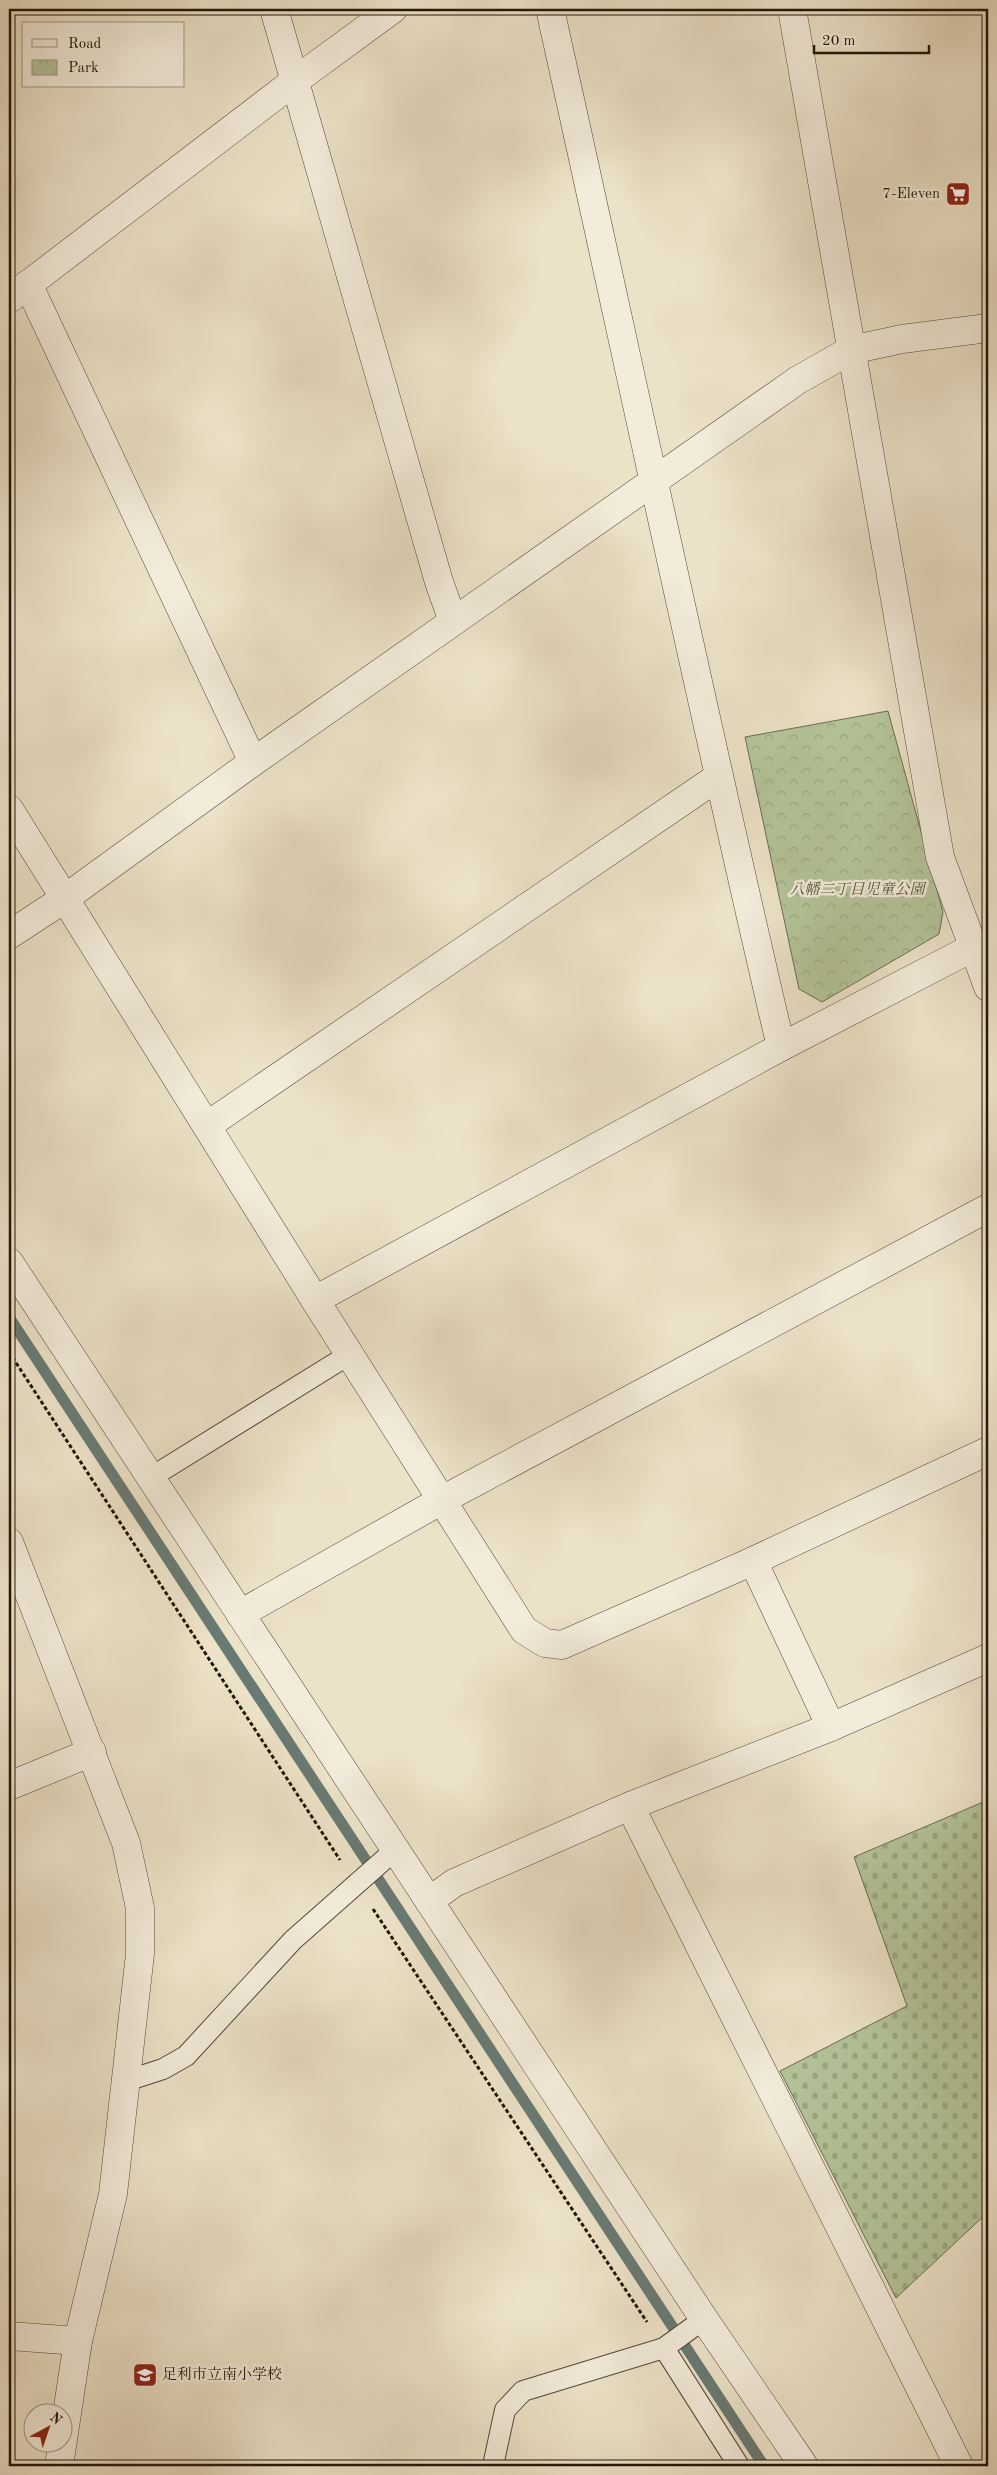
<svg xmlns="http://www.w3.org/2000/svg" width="997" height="2475" viewBox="0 0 997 2475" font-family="'Old Standard TT','Noto Serif JP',serif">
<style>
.cemetery{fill:url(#cemetery-stones);stroke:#6a6d51}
.park{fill:url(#park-crowns);stroke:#6a6d51}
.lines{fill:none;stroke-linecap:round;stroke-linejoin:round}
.stream{stroke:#697a73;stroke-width:11}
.service-casing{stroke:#534939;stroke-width:22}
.minor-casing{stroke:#534939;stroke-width:29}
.tertiary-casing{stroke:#534939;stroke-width:29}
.path{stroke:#201609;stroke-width:3;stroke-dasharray:4 2.5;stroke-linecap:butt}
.service{stroke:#f3ecdb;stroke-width:20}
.minor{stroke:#f3ecdb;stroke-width:28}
.tertiary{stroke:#f3ecdb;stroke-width:28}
.labels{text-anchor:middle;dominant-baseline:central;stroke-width:5;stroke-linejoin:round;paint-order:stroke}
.poi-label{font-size:15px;fill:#201609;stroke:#f3ecdb;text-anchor:end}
.park-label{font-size:15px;font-style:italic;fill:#54533b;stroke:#f3ecdb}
</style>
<defs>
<pattern id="cemetery-stones" width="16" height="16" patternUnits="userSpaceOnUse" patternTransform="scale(1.25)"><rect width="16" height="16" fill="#b4c499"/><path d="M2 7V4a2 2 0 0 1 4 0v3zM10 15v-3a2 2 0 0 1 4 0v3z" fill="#9aa882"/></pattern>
<pattern id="park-crowns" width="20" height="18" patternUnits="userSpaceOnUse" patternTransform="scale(1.25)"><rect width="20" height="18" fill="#b4c499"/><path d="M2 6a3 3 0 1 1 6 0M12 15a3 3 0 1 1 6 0" fill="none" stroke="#9aa882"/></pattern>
</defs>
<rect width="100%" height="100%" fill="#ece2c8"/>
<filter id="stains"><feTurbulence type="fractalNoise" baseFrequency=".004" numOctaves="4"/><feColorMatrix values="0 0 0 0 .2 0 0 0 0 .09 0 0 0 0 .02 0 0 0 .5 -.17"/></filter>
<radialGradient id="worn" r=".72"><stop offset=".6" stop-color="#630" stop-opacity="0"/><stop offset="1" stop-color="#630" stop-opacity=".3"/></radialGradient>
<polygon class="cemetery" points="988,1800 988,2212 896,2298 780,2071 907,2006 854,1857"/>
<polygon class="park" points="888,711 943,912 939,934 822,1002 799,989 745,737"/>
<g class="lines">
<polyline class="stream" points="9,1317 764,2466"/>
<defs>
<g id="service">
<polyline points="150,1478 350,1354"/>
<polyline points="126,2081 163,2069 186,2056 293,1940 395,1850"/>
<polyline points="664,2348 739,2466"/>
<polyline points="494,2461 505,2410 523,2391 664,2348 704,2319"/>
</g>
<g id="minor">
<polyline points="274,9 439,582 453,621"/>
<path d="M550,9C627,355 700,702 781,1047"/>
<polyline points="792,9 940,857 988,987"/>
<polyline points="28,284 253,762"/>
<polyline points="9,299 296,80 393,9"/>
<polyline points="9,809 315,1300 524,1630 545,1643 562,1645 753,1561 988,1451"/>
<polyline points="9,935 64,899 253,762 798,380 851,350 902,339 988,328"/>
<polyline points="208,1125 718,777"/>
<polyline points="9,1262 704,2319 804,2466"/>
<polyline points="315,1300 781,1047 974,947"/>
<polyline points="9,1542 126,1843 140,1908 140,1954 113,2194 78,2341 59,2466"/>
<polyline points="753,1561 831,1727"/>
<polyline points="240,1614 442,1500 988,1208"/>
<polyline points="9,1786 92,1752"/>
<polyline points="630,1806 959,2466"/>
<polyline points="9,2336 78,2341"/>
</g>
<polyline id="tertiary" points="429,1901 454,1883 630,1806 831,1727 988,1658"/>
</defs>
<use href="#service" class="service-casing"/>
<use href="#minor" class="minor-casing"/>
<use href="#tertiary" class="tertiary-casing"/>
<g class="path">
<polyline points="9,1352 340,1860"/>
<polyline points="373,1909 647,2322"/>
</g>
<use href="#service" class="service"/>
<use href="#minor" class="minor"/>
<use href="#tertiary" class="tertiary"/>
</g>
<defs>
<symbol id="supermarket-square" viewBox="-11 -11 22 22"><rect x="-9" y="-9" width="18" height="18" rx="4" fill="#8f2418" stroke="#f3ecdb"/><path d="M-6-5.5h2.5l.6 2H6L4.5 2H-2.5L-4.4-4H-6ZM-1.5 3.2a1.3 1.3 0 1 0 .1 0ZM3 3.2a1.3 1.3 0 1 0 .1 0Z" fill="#fff"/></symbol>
<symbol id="school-square" viewBox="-11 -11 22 22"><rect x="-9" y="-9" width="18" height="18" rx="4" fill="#8f2418" stroke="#f3ecdb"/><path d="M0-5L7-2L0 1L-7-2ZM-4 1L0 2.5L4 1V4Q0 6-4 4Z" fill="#fff"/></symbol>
</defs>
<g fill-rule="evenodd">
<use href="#supermarket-square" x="944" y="180" width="28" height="28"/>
<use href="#school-square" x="131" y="2361" width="28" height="28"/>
</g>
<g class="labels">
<g class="poi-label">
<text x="940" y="194">7-Eleven</text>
<text x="162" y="2375" text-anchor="start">足利市立南小学校</text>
</g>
<g class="park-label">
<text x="857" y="890">八幡二丁目児童公園</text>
</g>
</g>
<rect width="997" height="2475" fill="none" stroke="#ece2c8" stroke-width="30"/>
<rect x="10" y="10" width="977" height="2455" fill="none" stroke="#201609" stroke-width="2.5"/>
<rect x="15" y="15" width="967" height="2445" fill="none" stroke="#201609"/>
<rect x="22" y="22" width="162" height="65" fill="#f3ecdb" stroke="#9f9687"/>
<rect x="32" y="39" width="25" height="8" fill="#f3ecdb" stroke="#9f9687"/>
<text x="68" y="48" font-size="15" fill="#201609">Road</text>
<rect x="32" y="60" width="25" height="15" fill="url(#park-crowns)" stroke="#9f9687"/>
<text x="68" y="72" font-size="15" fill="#201609">Park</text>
<g transform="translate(48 2428) rotate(40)"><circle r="24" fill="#f3ecdb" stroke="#9f9687"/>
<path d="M0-4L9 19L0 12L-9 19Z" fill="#8f2418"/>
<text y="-8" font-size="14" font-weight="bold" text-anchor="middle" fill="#201609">N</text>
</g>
<path d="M814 45v8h115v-8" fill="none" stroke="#201609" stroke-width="2.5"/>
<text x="822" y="45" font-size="15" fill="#201609" stroke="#f3ecdb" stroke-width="4" paint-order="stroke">20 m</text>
<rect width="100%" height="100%" filter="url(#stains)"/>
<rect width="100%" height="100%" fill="url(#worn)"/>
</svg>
